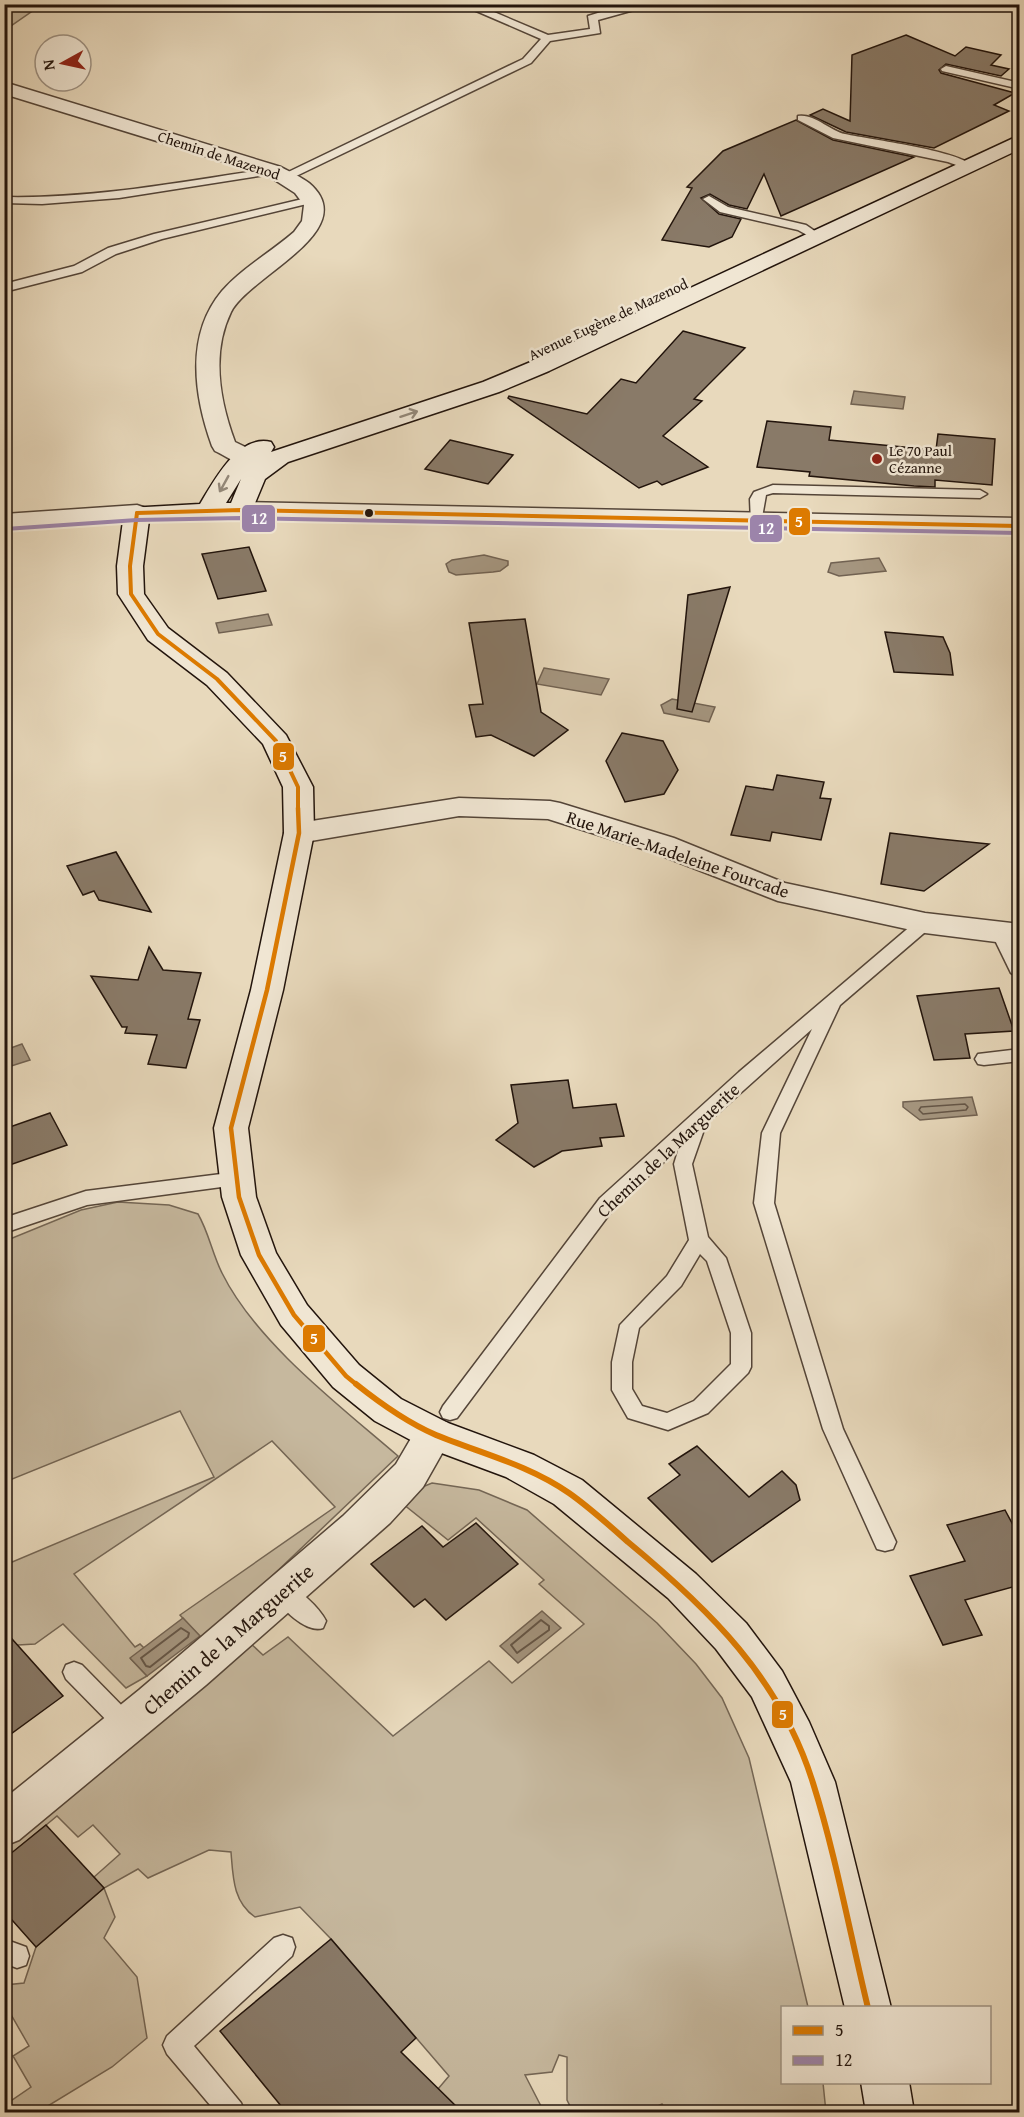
<svg xmlns="http://www.w3.org/2000/svg" width="1024" height="2117" viewBox="0 0 1024 2117" font-family="'Gentium Book Plus',serif">
<style>
.green{fill:#c6b89e;stroke:#746655;stroke-width:1.5}
.water{fill:#a59680;stroke:#716252;stroke-width:1.5}
.lines{fill:none;stroke-linecap:round;stroke-linejoin:round}
.shore-far1{stroke:#645546;stroke-width:1.5}
.shore{stroke:#645546;stroke-width:2}
.building{fill:#897a68;stroke:#22140c;stroke-width:1.5}
.lane-casing{stroke:#544538;stroke-width:3}
.street-casing{stroke:#544538;stroke-width:3}
.secondary-casing{stroke:#22140c;stroke-width:3}
.lane{fill:#f0e6d3;fill-rule:evenodd}
.street{fill:#f0e6d3;fill-rule:evenodd}
.secondary{fill:#f0e6d3;fill-rule:evenodd}
.bus-1-far2-casing{stroke:#f0e6d3;stroke-width:8}
.bus-1-far1-casing{stroke:#f0e6d3;stroke-width:9}
.bus-1-casing{stroke:#f0e6d3;stroke-width:10}
.bus-2-casing{stroke:#f0e6d3;stroke-width:8}
.bus-1-far2{stroke:#dc7a01;stroke-width:4}
.bus-1-far1{stroke:#dc7a01;stroke-width:4.5}
.bus-1{stroke:#dc7a01;stroke-width:6}
.bus-2{stroke:#9c84aa;stroke-width:4}
.oneway{stroke:#938879}
.poi-dot{fill:#8f2418;stroke:#f0e6d3;stroke-width:2}
.bus-dot{fill:#22140c;stroke:#f0e6d3;stroke-width:2}
.labels{text-anchor:middle;dominant-baseline:central;stroke-width:5;stroke-linejoin:round;paint-order:stroke}
.far-street-label{font-size:15px;fill:#22140c;stroke:#f0e6d3}
.far-poi-label{font-size:15px;fill:#22140c;stroke:#f0e6d3;text-anchor:start}
.street-label{font-size:18px;fill:#22140c;stroke:#f0e6d3}
.near-street-label{font-size:21px;fill:#22140c;stroke:#f0e6d3}
.line-badge{stroke:#f0e6d3;stroke-width:2}
.badge-label{font-size:16px;text-anchor:middle;font-weight:bold;fill:#fff}
</style>
<rect width="100%" height="100%" fill="#e8d9bc"/>
<filter id="stains"><feTurbulence type="fractalNoise" baseFrequency=".00333" numOctaves="4"/><feColorMatrix values="0 0 0 0 .2 0 0 0 0 .09 0 0 0 0 .02 0 0 0 .5 -.17"/></filter>
<radialGradient id="worn" r=".72"><stop offset=".6" stop-color="#630" stop-opacity="0"/><stop offset="1" stop-color="#630" stop-opacity=".3"/></radialGradient>
<g class="green">
<polygon points="5,4 41,4 41,5 5,30"/>
<path d="M118,1202L169,1205L198,1214C209,1233 212,1253 222,1273C256,1342 340,1406 398,1456L204,1641L180,1615L335,1507L272,1441L74,1574L135,1647L140,1644L144,1648L131,1659L147,1676L126,1688L63,1624L35,1644L18,1645L5,1654V1565L214,1477L180,1411L5,1482V1241L81,1210Z"/>
<path d="M432,1483L479,1490L527,1510L657,1623L696,1664L722,1698L749,1758L808,2007L782,2008V2082L823,2083L826,2112H667L662,2104L645,2112H573L567,2100V2057L559,2055L552,2072L525,2075L544,2112H459L438,2089L449,2076L331,1939L300,1907L255,1917C233,1902 233,1877 231,1852L209,1850L148,1878L138,1869L104,1888L115,1917L104,1938L137,1977L147,2038L112,2067L38,2112H5V2105L31,2087L13,2056L29,2046L5,2004V1985L24,1983L36,1947L103,1889L94,1877L120,1854L93,1825L78,1837L57,1816L5,1859V1840L249,1642L263,1655L288,1637L393,1736L489,1661L512,1683L584,1624L539,1584L544,1580L476,1518L448,1540L403,1504L420,1488Z"/>
</g>
<g class="water">
<polygon points="854,391 905,397 903,409 851,404"/>
<polygon points="484,555 508,561 508,565 500,571 493,572 456,575 449,572 446,564 452,560"/>
<polygon points="879,558 886,571 839,576 828,572 831,563"/>
<polygon points="268,614 272,625 219,633 216,623"/>
<polygon points="544,668 609,679 601,695 537,684"/>
<polygon points="672,699 715,707 709,722 664,713 661,705"/>
<polygon points="22,1044 30,1060 5,1068 5,1050"/>
<polygon points="972,1097 977,1115 920,1120 903,1107 903,1102"/>
<polygon points="542,1611 561,1628 518,1663 500,1646"/>
<polygon points="183,1618 200,1636 147,1676 130,1658"/>
</g>
<g class="lines">
<polygon class="shore-far1" points="965,1104 968,1107 966,1110 923,1114 919,1110 921,1107"/>
<g class="shore">
<polygon points="541,1620 549,1626 549,1630 517,1653 511,1645"/>
<polygon points="181,1628 189,1633 188,1637 150,1667 146,1666 141,1658"/>
</g>
</g>
<g class="building">
<polygon points="906,35 955,56 966,47 1001,55 991,65 1009,69 1001,76 946,64 939,70 941,73 1015,93 994,105 1009,111 934,148 846,132 810,115 823,109 850,121 852,55"/>
<polygon points="796,120 833,140 914,157 781,216 764,174 747,209 729,205 710,194 701,198 719,214 741,219 732,237 709,247 662,240 692,188 687,187 723,151"/>
<polygon points="683,331 745,348 694,399 702,401 663,436 708,467 662,485 657,481 639,488 508,398 509,396 587,414 621,379 636,383"/>
<polygon points="767,421 831,427 829,440 936,450 938,434 995,439 992,485 935,480 935,487 914,486 809,476 810,472 757,467"/>
<polygon points="450,440 513,455 488,484 425,469"/>
<polygon points="249,547 266,591 218,599 202,554"/>
<polygon points="730,587 692,712 677,709 688,595"/>
<polygon points="525,619 541,712 568,730 534,756 491,735 476,737 469,705 483,704 469,623"/>
<polygon points="885,632 943,637 950,653 953,675 894,672"/>
<polygon points="622,733 663,741 678,770 664,794 625,802 606,761"/>
<polygon points="777,775 824,782 820,798 831,799 821,840 772,832 770,841 731,835 746,786 773,790"/>
<polygon points="890,833 940,839 989,844 924,891 881,884"/>
<polygon points="116,852 151,912 99,900 94,891 83,895 67,866"/>
<polygon points="149,947 163,970 201,973 188,1019 200,1020 186,1068 148,1064 157,1035 125,1033 127,1027 122,1027 91,976 138,980"/>
<polygon points="999,988 1014,1031 965,1034 970,1058 934,1060 917,996"/>
<polygon points="568,1080 573,1108 616,1104 624,1136 600,1138 602,1146 562,1151 534,1167 496,1140 518,1123 511,1085"/>
<polygon points="50,1113 67,1145 4,1167 4,1129"/>
<polygon points="697,1446 749,1497 782,1471 796,1485 800,1500 712,1562 648,1498 680,1475 669,1464"/>
<polygon points="1005,1510 1020,1538 1020,1585 965,1600 982,1635 943,1645 910,1576 965,1561 947,1525"/>
<polygon points="476,1523 518,1564 446,1620 425,1599 414,1607 371,1564 422,1526 443,1547"/>
<polygon points="4,1630 63,1696 4,1739"/>
<polygon points="46,1825 104,1888 36,1947 4,1911 4,1859"/>
<polygon points="331,1939 416,2038 401,2052 462,2112 286,2112 220,2031"/>
</g>
<g class="lines">
<defs>
<g id="lane">
<polygon points="460,4 475,4 548,35 590,29 588,16 627,4 637,4 634,10 598,20 600,33 550,41 531,63 290,179 282,179 282,175 523,59 541,39"/>
<polygon points="946,66 1020,83 1020,89 942,71 941,69"/>
<path d="M798,116C814,113 830,131 845,134C872,140 956,150 973,166L967,169L948,162L833,138L798,120Z"/>
<path d="M274,168L280,171L278,173L119,198L42,204L4,203V197C95,199 185,181 274,168Z"/>
<polygon points="709,196 728,207 806,225 822,236 816,240 798,230 720,212 703,199"/>
<polygon points="311,197 315,198 315,202 162,239 116,254 82,272 4,292 4,284 74,266 108,248 154,234"/>
<polygon points="773,485 980,490 987,494 980,498 773,493 766,495 761,523 751,523 750,499 754,492"/>
<path d="M925,917L933,923L931,927L840,1005L780,1133L774,1203L843,1429L896,1542L893,1549L885,1551L877,1549L823,1429L754,1203L762,1133L812,1029L706,1124L692,1164L708,1237L726,1258L751,1333V1367L748,1373L708,1413L668,1430L628,1418L612,1390V1362L620,1325L667,1276L689,1240L674,1164L679,1148L614,1208L457,1418L450,1420L443,1418L440,1412L443,1406L600,1198L739,1072L919,919ZM700,1254L707,1261L731,1333V1364L694,1401L667,1413L642,1406L632,1389V1362L639,1328L681,1286Z"/>
<polygon points="1000,926 1006,928 1020,954 1020,979 1011,973 991,932"/>
<polygon points="1020,1049 1020,1061 984,1065 978,1064 975,1059 978,1054"/>
<polygon points="237,1172 244,1174 246,1179 244,1184 87,1205 4,1233 4,1218 86,1191"/>
<path d="M283,1582C298,1588 319,1607 326,1621L323,1628C306,1634 279,1607 272,1592L275,1585Z"/>
<polygon points="74,1662 82,1665 135,1719 139,1726 135,1733 127,1736 119,1733 66,1679 63,1672 66,1665"/>
<polygon points="283,1935 292,1938 295,1947 292,1956 194,2046 241,2103 245,2112 216,2112 167,2054 163,2045 167,2036 274,1938"/>
<polygon points="4,1939 26,1947 29,1956 26,1965 17,1968 4,1963"/>
</g>
<g id="street">
<path d="M4,82L281,167C290,172 301,177 309,183C364,230 249,276 231,312C211,353 220,402 235,442L272,460L275,465L272,470C253,475 232,459 215,451L212,446C194,396 185,335 222,291C242,268 271,252 294,232L302,221L304,205L295,193L267,175L4,94Z"/>
<polygon points="241,502 1020,518 1020,534 232,515 228,510 232,505"/>
<polygon points="137,505 146,508 150,513 146,518 4,530 4,514"/>
<polygon points="459,798 550,801 560,803 674,838 785,883 925,913 1020,924 1020,945 925,933 778,901 652,852 548,819 459,816 299,843 288,840 284,833 288,826 299,823"/>
<polygon points="434,1418 448,1423 453,1434 423,1487 390,1523 206,1685 19,1840 4,1846 4,1799 139,1690 343,1516 396,1464 420,1423"/>
</g>
<g id="secondary">
<path d="M1020,135V149L549,371L499,392L288,462L265,479L250,515L149,520L143,566L144,594L168,628L227,673L286,735L313,787L314,833L283,990L248,1128L256,1197L276,1253L307,1305L359,1365L401,1399L448,1423L534,1455L582,1480L696,1574L746,1623L782,1671L809,1722L835,1782L891,2008H845L791,1782L752,1697L716,1649L668,1598L554,1504L506,1477L420,1445L375,1421L333,1387L281,1325L241,1255L222,1197L214,1128L251,990L284,833L283,787L263,744L207,685L148,640L118,594L117,566L124,513L128,508L200,504C214,481 238,434 271,442L274,447L271,452L483,382L533,361ZM241,479L231,503H226Z"/>
<polygon points="861,2082 909,2082 914,2112 866,2112"/>
</g>
</defs>
<use href="#lane" class="lane-casing"/>
<use href="#street" class="street-casing"/>
<use href="#secondary" class="secondary-casing"/>
<use href="#lane" class="lane"/>
<use href="#street" class="street"/>
<use href="#secondary" class="secondary"/>
<defs>
<g id="bus-1-far2">
<polyline points="137,513 130,566 131,594 158,634 217,679 276,741 298,787 298,809"/>
<polyline points="137,513 241,510 1020,526"/>
</g>
<polyline id="bus-1-far1" points="298,808 299,833 267,990 231,1128 239,1197 259,1255 294,1315 346,1376 357,1385"/>
<path id="bus-1" d="M356,1384C381,1404 406,1422 436,1435C480,1453 529,1465 569,1493C589,1507 609,1525 628,1542C709,1609 781,1679 813,1783C836,1856 850,1934 868,2008"/>
<polyline id="bus-2" points="5,529 137,520 241,518 1020,533"/>
</defs>
<use href="#bus-1-far2" class="bus-1-far2-casing"/>
<use href="#bus-1-far1" class="bus-1-far1-casing"/>
<use href="#bus-1" class="bus-1-casing"/>
<use href="#bus-2" class="bus-2-casing"/>
<use href="#bus-1-far2" class="bus-1-far2"/>
<use href="#bus-1-far1" class="bus-1-far1"/>
<use href="#bus-1" class="bus-1"/>
<use href="#bus-2" class="bus-2"/>
</g>
<defs><path id="oneway-shaft" d="M-6 0H5M1.5-3L5.5 0L1.5 3" fill="none" stroke-width="1.6" stroke-linecap="round" stroke-linejoin="round" transform="scale(1.5)"/></defs>
<g class="oneway">
<use href="#oneway-shaft" transform="translate(409 414) rotate(-18)"/>
<use href="#oneway-shaft" transform="translate(224 484) rotate(119)"/>
</g>
<circle class="poi-dot" cx="877" cy="459" r="6"/>
<circle class="bus-dot" cx="369" cy="513" r="5"/>
<g class="labels">
<g class="far-street-label">
<text transform="translate(219 155) rotate(18)">Chemin de Mazenod</text>
<text transform="translate(608 319) rotate(-25)">Avenue Eugène de Mazenod</text>
</g>
<g class="far-poi-label">
<text x="889" y="450">Le 70 Paul<tspan x="889" dy="17">Cézanne</tspan></text>
</g>
<g class="street-label">
<text transform="translate(678 854) rotate(19)">Rue Marie-Madeleine Fourcade</text>
<text transform="translate(668 1150) rotate(-43)">Chemin de la Marguerite</text>
</g>
<g class="near-street-label">
<text transform="translate(228 1639) rotate(-41)">Chemin de la Marguerite</text>
</g>
</g>
<g class="line-badge">
<rect x="241" y="504" width="35" height="29" rx="6" fill="#9c84aa"/>
<rect x="788" y="507" width="23" height="29" rx="6" fill="#dc7a01"/>
<rect x="749" y="514" width="34" height="29" rx="6" fill="#9c84aa"/>
<rect x="272" y="742" width="23" height="29" rx="6" fill="#dc7a01"/>
<rect x="302" y="1324" width="24" height="29" rx="6" fill="#dc7a01"/>
<rect x="771" y="1700" width="23" height="29" rx="6" fill="#dc7a01"/>
</g>
<g class="badge-label">
<text x="259" y="524">12</text>
<text x="799" y="527">5</text>
<text x="766" y="534">12</text>
<text x="283" y="762">5</text>
<text x="314" y="1344">5</text>
<text x="783" y="1720">5</text>
</g>
<rect width="1024" height="2117" fill="none" stroke="#e8d9bc" stroke-width="24"/>
<rect x="6" y="6" width="1012" height="2105" fill="none" stroke="#22140c" stroke-width="3"/>
<rect x="12" y="12" width="1000" height="2093" fill="none" stroke="#22140c" stroke-width="1.5"/>
<rect x="781" y="2006" width="210" height="78" fill="#f0e6d3" stroke="#9e9283" stroke-width="1.5"/>
<rect x="793" y="2026" width="30" height="9" fill="#dc7a01" stroke="#9e9283" stroke-width="1.5"/>
<text x="835" y="2036" font-size="18" fill="#22140c">5</text>
<rect x="793" y="2056" width="30" height="9" fill="#9c84aa" stroke="#9e9283" stroke-width="1.5"/>
<text x="835" y="2066" font-size="18" fill="#22140c">12</text>
<g transform="translate(63 63) rotate(262)"><circle r="28" fill="#f0e6d3" stroke="#9e9283" stroke-width="1.5"/>
<path d="M0-4.5L10 22L0 15L-10 22Z" fill="#8f2418"/>
<text y="-9" font-size="16" font-weight="bold" text-anchor="middle" fill="#22140c">N</text>
</g>
<rect width="100%" height="100%" filter="url(#stains)"/>
<rect width="100%" height="100%" fill="url(#worn)"/>
</svg>
